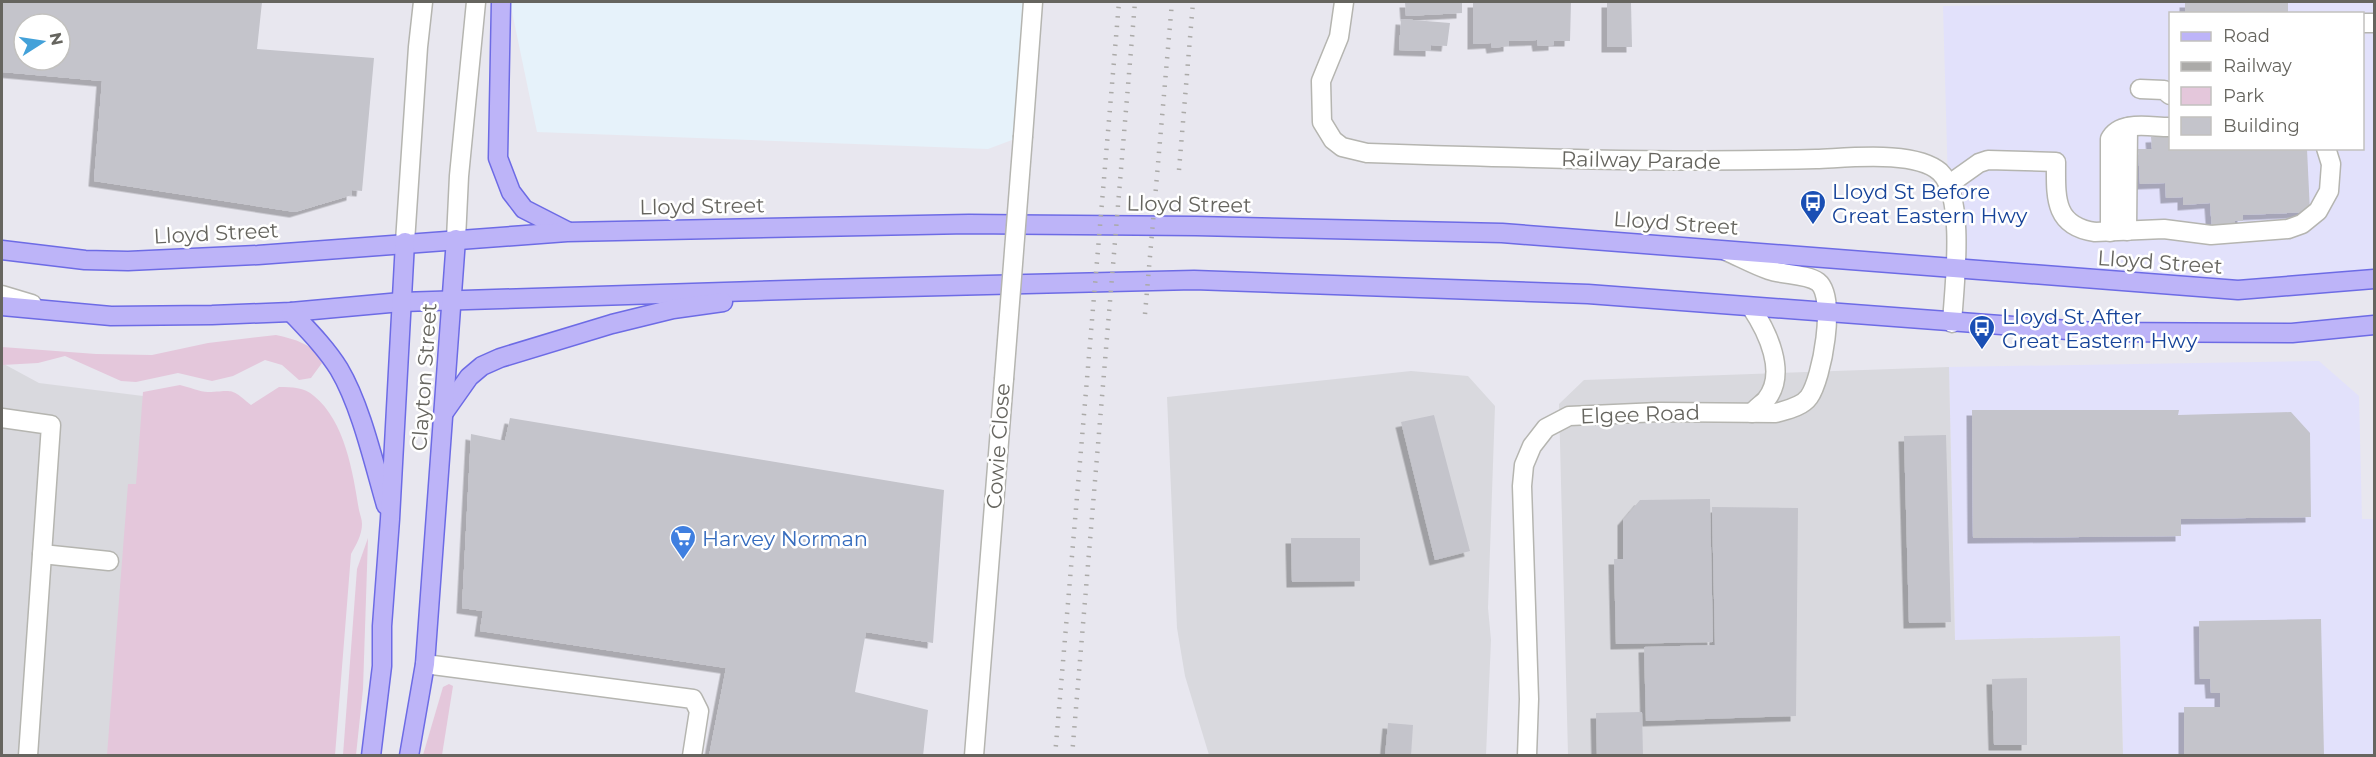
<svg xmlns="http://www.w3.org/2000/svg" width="2376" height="757" viewBox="0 0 2376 757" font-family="Montserrat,sans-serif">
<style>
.commercial{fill:#e2e1fb;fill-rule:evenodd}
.industrial{fill:#d9d9de}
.medical{fill:#e6f2fa}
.green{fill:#e4c7db}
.building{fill:#c4c4cb;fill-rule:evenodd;filter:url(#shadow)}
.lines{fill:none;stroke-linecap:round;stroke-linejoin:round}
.minor-casing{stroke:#b5b5b0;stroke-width:21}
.major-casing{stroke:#6d6be5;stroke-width:21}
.minor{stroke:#fff;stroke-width:18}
.major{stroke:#bdb4f8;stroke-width:18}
.rail{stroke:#abaaa8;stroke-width:4.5;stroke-dasharray:1.5 8;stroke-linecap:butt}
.minor-bridge-casing{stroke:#b5b5b0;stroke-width:21;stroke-linecap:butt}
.minor-bridge{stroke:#fff;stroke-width:18}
.labels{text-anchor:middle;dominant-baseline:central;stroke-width:5;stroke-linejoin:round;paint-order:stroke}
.street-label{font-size:21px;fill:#66655f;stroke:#fff}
.transit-label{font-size:21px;fill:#164399;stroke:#fff;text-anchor:start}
.shop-label{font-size:21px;fill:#366cbe;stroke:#fff;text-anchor:start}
</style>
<defs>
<filter id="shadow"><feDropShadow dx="-5.5" dy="5.5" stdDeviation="0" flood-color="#0004"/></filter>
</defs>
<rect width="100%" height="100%" fill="#e8e7ef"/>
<g class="commercial">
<path d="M2174,2H2374V279L2238,290L1955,267L1948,185L1943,6ZM2170,14H2362V148H2170Z"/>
<polygon points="2319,361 2359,396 2362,519 2374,519 2374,755 2123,755 2120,636 1955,640 1949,367"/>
</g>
<g class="industrial">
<polygon points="2,363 39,383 159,398 320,755 2,755"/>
<polygon points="1949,367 1955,640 2120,636 2123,755 1568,755 1559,404 1584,380"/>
<polygon points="1411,371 1468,376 1495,406 1488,608 1491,640 1486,755 1209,755 1185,676 1177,628 1167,397"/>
</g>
<polygon class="medical" points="510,2 1035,2 1023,136 988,149 537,132"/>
<g class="green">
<path d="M276,335C294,339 315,344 322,363L311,378L299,380L282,365L265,360L233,376L212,381L178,373L136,382L121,381L65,356L38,363L2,365V347L96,354L152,355L208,343Z"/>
<path d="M180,385C189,387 200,392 208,392C234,391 230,387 251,405L279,387C292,387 304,387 314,396C345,421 353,473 359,510C360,515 362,519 362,524C362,535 356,545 351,554L335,755H107L128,484H136L143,392Z"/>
<polygon points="368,538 363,689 356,755 343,755 357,569"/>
<polygon points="449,684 453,686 442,755 423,755 443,687"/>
</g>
<g class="building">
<path d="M2,2H262L257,49L374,58L362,191L352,190V195L295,212L94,181L102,81L2,72ZM24,24H60V60H24Z"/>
<polygon points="1405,2 1462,2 1462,13 1406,16"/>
<polygon points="1473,2 1571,2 1570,41 1554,41 1554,45 1538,46 1537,40 1509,41 1509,46 1492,48 1491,43 1473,44"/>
<polygon points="1607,2 1631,2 1632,47 1607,47"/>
<rect x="2185" y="2" width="103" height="12"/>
<polygon points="1401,19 1450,23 1447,46 1431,45 1431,51 1399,50"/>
<polygon points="2170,136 2170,148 2307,149 2310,212 2243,215 2243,221 2235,221 2235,229 2212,230 2210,203 2183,205 2183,197 2166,198 2165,183 2140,184 2138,149 2152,149 2151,137"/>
<polygon points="1972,410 2179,410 2178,415 2291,412 2310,433 2311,517 2181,519 2181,536 1973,538"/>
<polygon points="1434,415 1470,551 1435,560 1401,422"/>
<polygon points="510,418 944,490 933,643 866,632 855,692 928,710 923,756 709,756 726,668 480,631 483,611 462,608 471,434 505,441"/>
<polygon points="1946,435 1951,622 1909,623 1904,436"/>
<polygon points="1710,499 1713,642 1616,644 1614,559 1623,559 1623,520 1640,500"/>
<polygon points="1712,507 1798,508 1796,716 1646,721 1644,647 1715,645"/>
<polygon points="1291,538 1360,538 1360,581 1292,582"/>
<polygon points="2321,619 2324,756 2184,756 2184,707 2220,707 2220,693 2211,693 2210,679 2200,679 2199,621"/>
<polygon points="2027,678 2027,745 1994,745 1992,679"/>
<polygon points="1642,712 1643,756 1597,756 1596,713"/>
<polygon points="1388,723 1413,725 1411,756 1385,756"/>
</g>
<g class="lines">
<defs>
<g id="minor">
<path d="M1344,2L1339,37L1321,81L1322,122L1333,140L1342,147L1367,153C1517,158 1666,163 1816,159C1848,158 1915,150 1940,172C1966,197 1954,288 1952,323"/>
<polyline points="2362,23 2374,23"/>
<polyline points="2140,89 2164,90 2170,95"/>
<polyline points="1023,136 1033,2"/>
<path d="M1948,185L1979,163L1988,160L2056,162C2056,196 2053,226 2095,232L2164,229L2211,235L2288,229L2302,224L2318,211L2329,191L2331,164L2326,148"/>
<polyline points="2127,231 2128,127"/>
<path d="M2110,232V139C2120,120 2150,127 2169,127"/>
<polyline points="456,239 459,176 476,2"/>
<polyline points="405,242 418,47 423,2"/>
<polyline points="2,295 32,304"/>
<path d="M1751,307C1767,331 1788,373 1766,400C1762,404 1756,408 1752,413"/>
<polyline points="2,418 51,425 28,756"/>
<polyline points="42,554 109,561"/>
<polyline points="425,664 693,699 699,711 692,756"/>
<polyline points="974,756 1004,379"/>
<path d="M1527,756L1529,699L1522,486L1524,465L1532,446L1546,428L1569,416L1659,412L1776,413C1786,410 1802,407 1809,397C1822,379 1837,297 1818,282C1807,274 1783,275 1769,270C1754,265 1740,257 1726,251"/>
</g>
<g id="major">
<polyline points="501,2 498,158 511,192 524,209 567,231"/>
<polyline points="2,250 85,260 128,261 258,255 567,232 969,224 1196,226 1502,233 2238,290 2374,279"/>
<polyline points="2,306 111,316 212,315 291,312 401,302 821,289 1194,280 1588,294 2094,332 2292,333 2374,325"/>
<path d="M291,312C308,330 326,348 339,369C361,406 374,464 386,505"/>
<polyline points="445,411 469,377 482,366 500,358 612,324 673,309 723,302"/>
<polyline points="371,756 382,666 382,626 390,519 405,242"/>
<polyline points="409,756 425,664 456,239"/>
</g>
</defs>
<use href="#minor" class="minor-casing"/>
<use href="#major" class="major-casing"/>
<use href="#minor" class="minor"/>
<use href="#major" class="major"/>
<g class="rail">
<polyline points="1179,170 1193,2"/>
<polyline points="1145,314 1172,2"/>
<polyline points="1055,756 1119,2"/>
<polyline points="1072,756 1135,2"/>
</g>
<defs>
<polyline id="minor-bridge" points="1004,379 1023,136"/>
</defs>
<use href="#minor-bridge" class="minor-bridge-casing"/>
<use href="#minor-bridge" class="minor-bridge"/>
</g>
<defs>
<symbol id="bus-pin" viewBox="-11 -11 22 30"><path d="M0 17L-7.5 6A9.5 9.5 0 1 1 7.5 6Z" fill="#1a4fb4" stroke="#fff"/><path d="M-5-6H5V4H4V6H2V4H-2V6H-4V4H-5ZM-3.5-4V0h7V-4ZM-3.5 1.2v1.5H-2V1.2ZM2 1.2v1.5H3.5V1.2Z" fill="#fff"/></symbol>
<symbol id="supermarket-pin" viewBox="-11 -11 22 30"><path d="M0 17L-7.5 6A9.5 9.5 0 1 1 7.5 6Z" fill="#3f7fe0" stroke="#fff"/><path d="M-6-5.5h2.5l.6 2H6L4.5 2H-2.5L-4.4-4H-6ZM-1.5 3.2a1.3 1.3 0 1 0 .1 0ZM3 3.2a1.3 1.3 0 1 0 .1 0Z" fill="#fff"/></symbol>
</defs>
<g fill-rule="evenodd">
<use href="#bus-pin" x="1798" y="188" width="30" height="40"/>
<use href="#bus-pin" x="1967" y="313" width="30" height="40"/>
<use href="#supermarket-pin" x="668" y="523" width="30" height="40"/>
</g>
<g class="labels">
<g class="street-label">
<text transform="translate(1641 160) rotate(1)">Railway Parade</text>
<text transform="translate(1189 204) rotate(1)">Lloyd Street</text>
<text transform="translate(702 206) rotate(-1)">Lloyd Street</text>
<text transform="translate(1676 223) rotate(4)">Lloyd Street</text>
<text transform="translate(216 233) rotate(-3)">Lloyd Street</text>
<text transform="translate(2160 262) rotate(4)">Lloyd Street</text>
<text transform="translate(424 377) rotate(-86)">Clayton Street</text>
<text transform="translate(1640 414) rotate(-2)">Elgee Road</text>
<text transform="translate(998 446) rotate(-86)">Cowie Close</text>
</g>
<g class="transit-label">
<text x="1832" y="191">Lloyd St Before<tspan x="1832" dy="24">Great Eastern Hwy</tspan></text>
<text x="2002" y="316">Lloyd St After<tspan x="2002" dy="24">Great Eastern Hwy</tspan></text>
</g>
<g class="shop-label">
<text x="702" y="538">Harvey Norman</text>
</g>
</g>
<rect width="2376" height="757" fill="none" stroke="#66655f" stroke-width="6"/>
<rect x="2169" y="12" width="195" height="138" fill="#ffffff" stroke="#c2c1bf" stroke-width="1.5"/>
<rect x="2181" y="32" width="30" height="9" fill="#bdb4f8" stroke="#c2c1bf" stroke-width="1.5"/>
<text x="2223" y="42" font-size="18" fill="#66655f">Road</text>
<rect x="2181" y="62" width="30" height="9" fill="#abaaa8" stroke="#c2c1bf" stroke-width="1.5"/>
<text x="2223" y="72" font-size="18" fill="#66655f">Railway</text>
<rect x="2181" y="87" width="30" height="18" fill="#e4c7db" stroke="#c2c1bf" stroke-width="1.5"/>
<text x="2223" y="102" font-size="18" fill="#66655f">Park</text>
<rect x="2181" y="117" width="30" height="18" fill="#c4c4cb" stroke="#c2c1bf" stroke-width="1.5"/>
<text x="2223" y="132" font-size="18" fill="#66655f">Building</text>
<g transform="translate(42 42) rotate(78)"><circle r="28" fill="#ffffff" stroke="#c2c1bf" stroke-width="1.5"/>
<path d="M0-4.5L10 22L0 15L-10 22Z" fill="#43a1d9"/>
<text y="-9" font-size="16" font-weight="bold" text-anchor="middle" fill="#66655f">N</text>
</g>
</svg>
